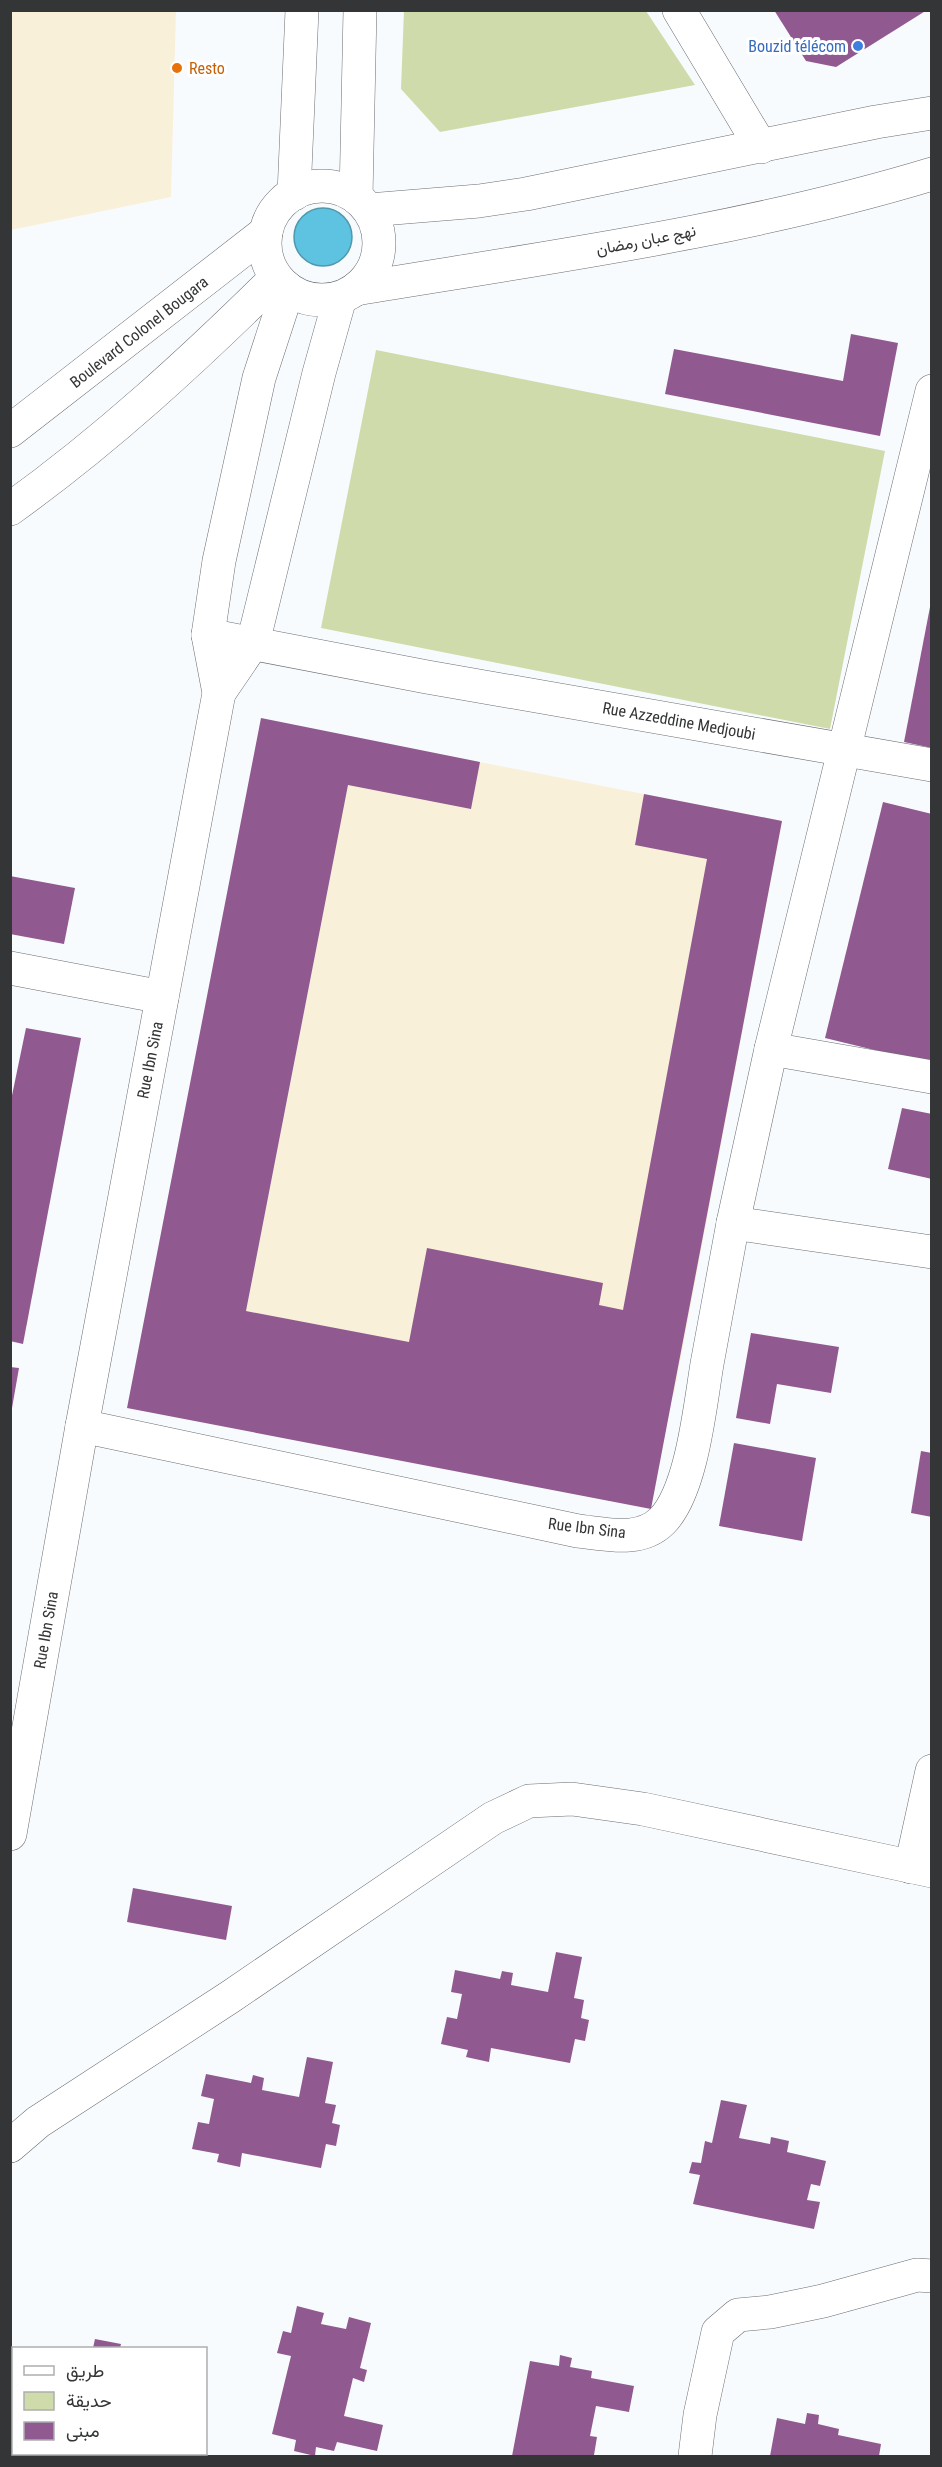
<svg xmlns="http://www.w3.org/2000/svg" width="942" height="2467" viewBox="0 0 942 2467" font-family="'Roboto Condensed',Vazirmatn,sans-serif">
<style>
.education{fill:#f9f0da}
.green{fill:#d0dbab}
.water{fill:#5dc3e0;stroke:#5098ad;stroke-width:1.5}
.building{fill:#905a90}
.lines{fill:none;stroke-linecap:round;stroke-linejoin:round}
.street-casing{stroke:#6b6e71;stroke-width:34}
.secondary-casing{stroke:#6b6e71;stroke-width:34}
.street{stroke:#fff;stroke-width:33}
.secondary{stroke:#fff;stroke-width:33}
.shop-dot{fill:#3f7fe0;stroke:#fff;stroke-width:2}
.food-dot{fill:#e8710a;stroke:#fff;stroke-width:2}
.labels{text-anchor:middle;dominant-baseline:central;stroke-width:6;stroke-linejoin:round;paint-order:stroke}
.shop-label{font-size:16px;fill:#366cbe;stroke:#fff;text-anchor:end}
.food-label{font-size:16px;fill:#c56008;stroke:#fff;text-anchor:start}
.street-label{font-size:16px;fill:#333536;stroke:#fff}
</style>
<rect width="100%" height="100%" fill="#f8fbfe"/>
<g class="education">
<polygon points="11,10 176,11 171,197 11,230"/>
<polygon points="357,738 782,821 674,1394 246,1311"/>
</g>
<g class="green">
<polygon points="404,10 646,11 695,85 440,132 401,89"/>
<polygon points="376,350 885,451 830,729 321,628"/>
</g>
<circle class="water" cx="323" cy="237" r="29"/>
<g class="building">
<polygon points="774,10 927,10 836,67 806,61"/>
<polygon points="851,334 898,343 880,436 665,394 674,349 843,381"/>
<polygon points="930,607 932,607 932,748 904,742"/>
<polygon points="261,718 480,762 471,809 348,785 246,1311 409,1342 427,1248 603,1283 599,1305 623,1310 707,859 635,845 644,794 782,821 651,1509 127,1408"/>
<polygon points="883,802 932,814 932,1064 825,1038"/>
<polygon points="10,876 75,888 64,944 10,934"/>
<polygon points="26,1028 81,1038 23,1344 10,1341 10,1105"/>
<polygon points="902,1108 932,1114 932,1179 888,1169"/>
<polygon points="751,1333 839,1347 831,1393 777,1384 770,1424 736,1418"/>
<polygon points="10,1367 19,1368 12,1408 10,1408"/>
<polygon points="734,1443 816,1458 802,1541 719,1526"/>
<polygon points="921,1451 932,1453 932,1517 911,1513"/>
<polygon points="133,1888 232,1906 226,1940 127,1922"/>
<polygon points="556,1952 582,1957 574,1998 584,2000 581,2018 589,2020 585,2041 575,2039 570,2063 491,2048 489,2062 466,2057 468,2050 441,2044 447,2017 457,2019 462,1994 451,1992 455,1970 500,1979 502,1971 513,1973 511,1985 548,1992"/>
<polygon points="307,2057 333,2062 325,2103 336,2105 332,2123 340,2125 336,2146 326,2144 321,2168 242,2153 240,2167 217,2162 219,2154 192,2149 198,2122 209,2124 214,2099 201,2096 206,2074 251,2083 253,2075 264,2078 262,2090 299,2097"/>
<polygon points="721,2100 747,2105 739,2138 770,2144 771,2137 789,2141 787,2152 826,2161 820,2186 811,2184 807,2200 820,2202 814,2229 693,2204 700,2175 689,2173 692,2162 701,2163 705,2141 712,2143"/>
<polygon points="297,2306 324,2313 321,2324 346,2329 349,2317 371,2323 360,2368 367,2370 364,2382 353,2378 344,2416 383,2425 377,2451 337,2442 334,2451 316,2447 315,2456 294,2451 296,2440 272,2434 291,2356 277,2353 283,2331 291,2333"/>
<polygon points="95,2339 121,2344 120,2348 93,2348"/>
<polygon points="560,2355 572,2358 570,2367 592,2371 591,2378 634,2386 629,2412 596,2406 590,2436 597,2437 594,2455 512,2456 530,2361 559,2366"/>
<polygon points="10,2360 14,2360 14,2446 10,2445"/>
<polygon points="807,2413 819,2415 818,2424 839,2429 838,2435 881,2444 879,2456 770,2456 777,2418 805,2424"/>
</g>
<g class="lines">
<defs>
<g id="street">
<polyline points="679,10 761,147"/>
<polyline points="208,635 427,677 932,765"/>
<polyline points="219,693 253,643 319,373 340,298"/>
<polyline points="10,968 162,997"/>
<polyline points="771,1049 932,1077"/>
<polyline points="733,1223 771,1049 932,391"/>
<path d="M82,1426L578,1531C606,1534 640,1543 662,1521C692,1491 700,1406 707,1364C716,1317 724,1270 733,1223L932,1252"/>
<polyline points="10,1834 82,1426 219,693 208,635 219,561 259,378 288,289"/>
<polyline points="911,1867 932,1771"/>
<polyline points="10,2146 38,2122 230,1997 493,1818 529,1801 572,1799 643,1809 932,1871"/>
<polyline points="695,2456 700,2415 718,2332 738,2315 770,2312 823,2301 917,2275 932,2276"/>
</g>
<g id="secondary">
<circle cx="322" cy="243" r="57"/>
<polyline points="294,194 302,10"/>
<polyline points="356,197 360,10"/>
<polyline points="369,210 479,201 526,194 876,122 932,113"/>
<path d="M356,289C549,257 744,231 932,174"/>
<polyline points="10,431 266,232"/>
<path d="M10,509C106,440 192,361 276,278"/>
</g>
</defs>
<use href="#street" class="street-casing"/>
<use href="#secondary" class="secondary-casing"/>
<use href="#street" class="street"/>
<use href="#secondary" class="secondary"/>
</g>
<circle class="shop-dot" cx="858" cy="46" r="6"/>
<circle class="food-dot" cx="177" cy="68" r="6"/>
<g class="labels">
<g class="shop-label">
<text x="846" y="46">Bouzid télécom</text>
</g>
<g class="food-label">
<text x="189" y="68">Resto</text>
</g>
<g class="street-label">
<text transform="translate(646 240) rotate(-11)">نهج عبان رمضان</text>
<text transform="translate(139 332) rotate(-38)">Boulevard Colonel Bougara</text>
<text transform="translate(679 721) rotate(10)">Rue Azzeddine Medjoubi</text>
<text transform="translate(150 1060) rotate(-79)">Rue Ibn Sina</text>
<text transform="translate(587 1528) rotate(7)">Rue Ibn Sina</text>
<text transform="translate(46 1630) rotate(-80)">Rue Ibn Sina</text>
</g>
</g>
<rect width="942" height="2467" fill="none" stroke="#333536" stroke-width="24"/>
<rect x="12" y="2347" width="195" height="108" fill="#ffffff" stroke="#adaeaf" stroke-width="1.5"/>
<rect x="24" y="2366" width="30" height="9" fill="#ffffff" stroke="#adaeaf" stroke-width="1.5"/>
<text x="66" y="2377" font-size="18" fill="#333536">طريق</text>
<rect x="24" y="2392" width="30" height="18" fill="#d0dbab" stroke="#adaeaf" stroke-width="1.5"/>
<text x="66" y="2407" font-size="18" fill="#333536">حديقة</text>
<rect x="24" y="2422" width="30" height="18" fill="#905a90" stroke="#adaeaf" stroke-width="1.5"/>
<text x="66" y="2437" font-size="18" fill="#333536">مبنى</text>
</svg>
